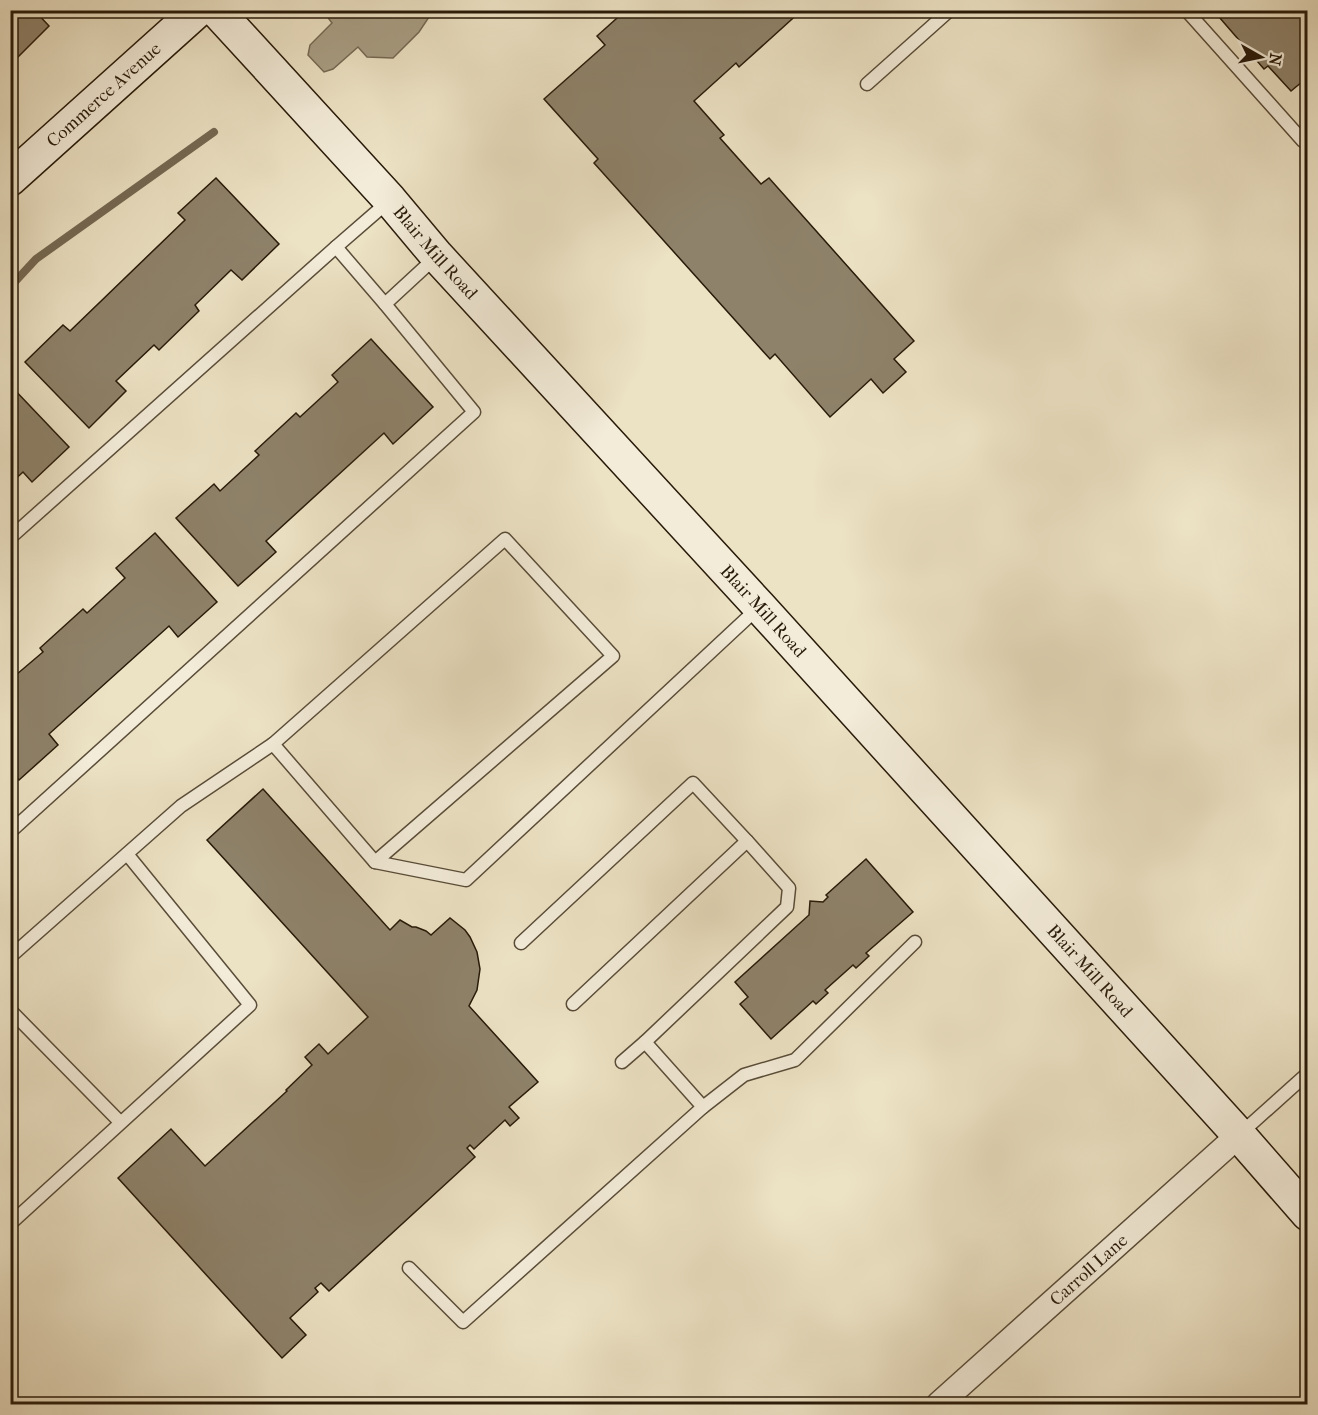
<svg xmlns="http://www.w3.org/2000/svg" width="1318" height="1415" viewBox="0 0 1318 1415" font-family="'IM FELL French Canon',serif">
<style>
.water{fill:#a99e84;stroke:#756953;stroke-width:1.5}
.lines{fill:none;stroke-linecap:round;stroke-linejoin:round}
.stream{stroke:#756953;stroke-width:8}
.building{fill:#8e826a;stroke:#281a09;stroke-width:1.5}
.lane-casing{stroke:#594c38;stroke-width:15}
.street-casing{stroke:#594c38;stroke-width:27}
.secondary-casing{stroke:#281a09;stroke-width:36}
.lane{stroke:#f3ecd9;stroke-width:12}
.street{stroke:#f3ecd9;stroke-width:24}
.secondary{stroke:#f3ecd9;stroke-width:33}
.labels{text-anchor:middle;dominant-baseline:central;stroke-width:4.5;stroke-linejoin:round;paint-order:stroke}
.street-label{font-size:18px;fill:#281a09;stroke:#f3ecd9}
</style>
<rect width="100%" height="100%" fill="#ece2c4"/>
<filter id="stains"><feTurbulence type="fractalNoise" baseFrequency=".00333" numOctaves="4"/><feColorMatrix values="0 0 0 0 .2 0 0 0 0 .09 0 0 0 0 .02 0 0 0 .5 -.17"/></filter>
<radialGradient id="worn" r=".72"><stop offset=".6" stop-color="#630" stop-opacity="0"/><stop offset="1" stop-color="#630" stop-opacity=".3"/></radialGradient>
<polygon class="water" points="323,11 433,11 419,32 393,58 367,57 358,47 333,69 324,72 308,55 310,45 332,23"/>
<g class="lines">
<polyline class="stream" points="10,287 36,259 214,132"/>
</g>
<g class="building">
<polygon points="10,10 34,10 49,26 10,65"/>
<polygon points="626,10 802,10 739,67 736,63 694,101 724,135 720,138 761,184 769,178 914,341 894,359 906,372 883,393 871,379 830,417 775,354 770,359 594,163 598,159 544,99 605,45 597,36"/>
<polygon points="1213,10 1308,10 1308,31 1301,37 1308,44 1308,77 1291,91 1268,66 1264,69"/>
<polygon points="216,178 279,244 242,280 231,270 195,305 199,311 159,350 154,345 116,381 126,391 89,428 25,362 63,325 70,331 185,220 178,213"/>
<polygon points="371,339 433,407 393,444 384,433 266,541 276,552 238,586 176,518 214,484 220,491 259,455 255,451 296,413 300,417 338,382 332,375"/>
<polygon points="10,385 69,447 32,482 23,472 10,484"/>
<polygon points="155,533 217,602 178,637 169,626 49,734 58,745 19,780 10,771 10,680 43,652 40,648 83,609 87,613 125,578 116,568"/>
<polygon points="263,789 390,930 400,920 412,927 416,927 426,931 431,935 450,918 465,930 470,937 477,952 480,969 477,990 469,1006 538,1082 509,1107 519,1118 510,1126 505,1120 474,1149 470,1145 467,1148 475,1157 329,1291 321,1283 315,1288 318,1292 290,1318 306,1335 282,1358 118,1178 171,1129 205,1166 287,1091 286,1090 312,1065 305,1057 319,1044 328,1054 368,1017 207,840"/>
<polygon points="866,859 913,912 866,953 869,956 856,968 853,965 825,990 828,993 816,1004 813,1001 771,1039 740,1004 748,997 735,982 809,915 810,901 823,902 828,897 826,895"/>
</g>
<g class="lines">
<defs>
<g id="lane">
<polyline points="1186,10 1303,141 1308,138"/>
<polyline points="867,84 950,10"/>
<polyline points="385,304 437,256"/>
<polyline points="10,538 336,247 389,201"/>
<polyline points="273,744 375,862"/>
<polyline points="10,832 474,412 385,304 336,247"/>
<polyline points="521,943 693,783 747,841"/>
<polyline points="10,957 181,806 273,744 505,539 613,656 375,862 466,880 759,607"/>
<polyline points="573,1004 747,841 789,888 787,907 645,1042"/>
<polyline points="10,1010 120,1122"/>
<polyline points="622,1062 645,1042 703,1107 744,1075 795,1060 915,942"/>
<polyline points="1240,1134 1308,1073"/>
<polyline points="10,1224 250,1005 127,854"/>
<polyline points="409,1268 463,1322 703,1107"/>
</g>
<g id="street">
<path id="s1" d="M939,1404L1239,1135"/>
</g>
<g id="secondary">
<path id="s2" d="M216,10L390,200L437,256L759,606L1239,1135L1308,1214"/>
<path id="s3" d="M10,179L198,10"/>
</g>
</defs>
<use href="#lane" class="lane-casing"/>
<use href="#street" class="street-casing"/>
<use href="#secondary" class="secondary-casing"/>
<use href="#lane" class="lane"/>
<use href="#street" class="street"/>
<use href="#secondary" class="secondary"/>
</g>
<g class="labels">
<g class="street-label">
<text stroke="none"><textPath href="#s3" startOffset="126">Commerce Avenue</textPath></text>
<text stroke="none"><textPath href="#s2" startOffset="327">Blair Mill Road</textPath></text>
<text stroke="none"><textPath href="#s2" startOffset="813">Blair Mill Road</textPath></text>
<text stroke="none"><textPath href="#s2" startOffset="1299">Blair Mill Road</textPath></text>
<text stroke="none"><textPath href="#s1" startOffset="201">Carroll Lane</textPath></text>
</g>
</g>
<rect width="1318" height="1415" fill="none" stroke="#ece2c4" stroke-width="36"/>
<rect x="12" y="12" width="1294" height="1391" fill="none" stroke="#281a09" stroke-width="3"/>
<rect x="18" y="18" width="1282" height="1379" fill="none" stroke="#281a09" stroke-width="1.5"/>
<g transform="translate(1261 57) rotate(99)" stroke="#f3ecd9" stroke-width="4.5" paint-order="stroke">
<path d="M0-4.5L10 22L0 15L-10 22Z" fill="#281a09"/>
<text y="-9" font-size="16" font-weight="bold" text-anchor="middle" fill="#281a09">N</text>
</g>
<rect width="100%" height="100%" filter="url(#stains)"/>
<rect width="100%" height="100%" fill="url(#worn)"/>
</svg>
